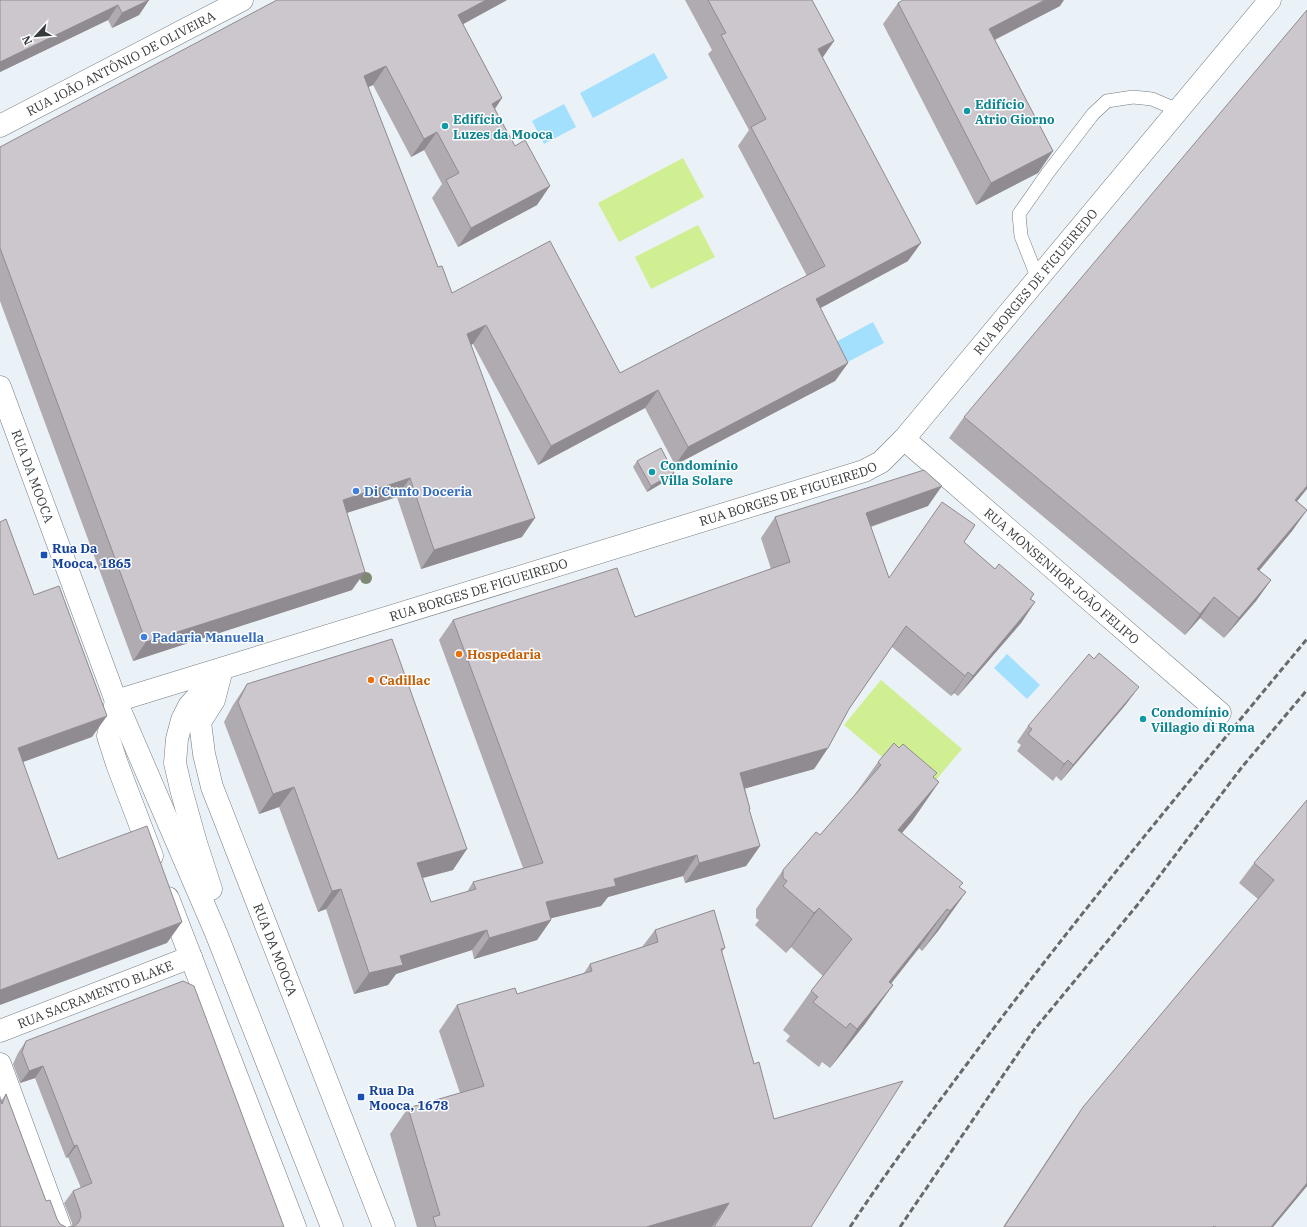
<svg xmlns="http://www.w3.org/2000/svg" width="1307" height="1227" viewBox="0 0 1307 1227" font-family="'IBM Plex Serif',serif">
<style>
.green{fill:#d0ef93}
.water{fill:#a2e0fd}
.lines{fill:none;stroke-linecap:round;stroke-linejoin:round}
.lane-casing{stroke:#757c81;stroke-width:14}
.street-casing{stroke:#757c81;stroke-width:23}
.secondary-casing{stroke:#757c81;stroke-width:23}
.lane{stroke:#fff;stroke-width:13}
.street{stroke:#fff;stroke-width:22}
.secondary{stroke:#fff;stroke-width:22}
.rail{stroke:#666a6d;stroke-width:3;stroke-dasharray:6 3;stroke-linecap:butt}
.tree{fill:#7f8875}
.wall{fill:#afabb0}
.shaded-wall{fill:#8f8b90}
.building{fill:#ccc7cd;stroke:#8f8b90}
.culture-dot{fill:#0f9aa8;stroke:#fcfeff;stroke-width:1.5}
.shop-dot{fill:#3f7fe0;stroke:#fcfeff;stroke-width:1.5}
.transit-dot{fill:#1a4fb4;stroke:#fcfeff;stroke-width:1.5}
.food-dot{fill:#e8710a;stroke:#fcfeff;stroke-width:1.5}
.labels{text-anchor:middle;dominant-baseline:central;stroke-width:3;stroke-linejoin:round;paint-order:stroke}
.street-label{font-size:13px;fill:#383b3d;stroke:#fcfeff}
.culture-label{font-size:13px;font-weight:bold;fill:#0d838f;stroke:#fcfeff;text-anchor:start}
.shop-label{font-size:13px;font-weight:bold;fill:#366cbe;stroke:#fcfeff;text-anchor:start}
.transit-label{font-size:13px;font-weight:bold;fill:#164399;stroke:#fcfeff;text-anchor:start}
.food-label{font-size:13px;font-weight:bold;fill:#c56008;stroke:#fcfeff;text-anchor:start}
</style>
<rect width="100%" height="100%" fill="#eaf1f7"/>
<g class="green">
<polygon points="683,158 704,197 619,242 598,203"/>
<polygon points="698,225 715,257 651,289 635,257"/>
<polygon points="881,680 962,749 925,793 844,725"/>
</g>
<g class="water">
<polygon points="654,53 668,78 593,118 580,93"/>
<polygon points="564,104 576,127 544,144 532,121"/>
<polygon points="873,322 884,343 842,365 832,344"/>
<polygon points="1007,654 1040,685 1027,699 994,668"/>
</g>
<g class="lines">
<defs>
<polyline id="lane" points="1038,279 1021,236 1019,214 1047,174 1093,114 1107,101 1133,97 1152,99 1178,110"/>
<g id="street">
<path id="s1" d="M0,126L242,0"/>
<path id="s2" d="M904,439L1220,713"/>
<path id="s3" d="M222,669L214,700L200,722L204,754L212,787L384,1227"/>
<path id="s4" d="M152,856L117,764L108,736L116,701L864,471L881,462L904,439L1270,0"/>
<polyline points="168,898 295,1227"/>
<path id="s5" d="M0,1031L191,957"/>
<polyline points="0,1064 60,1227"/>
</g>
<g id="secondary">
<path id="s6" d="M0,387L116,701L216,933L332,1227"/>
<polyline points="211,889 196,843 181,789 175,763 177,739 182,720 189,706 222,669"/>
</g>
</defs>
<use href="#lane" class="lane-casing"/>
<use href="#street" class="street-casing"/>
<use href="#secondary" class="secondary-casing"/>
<use href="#lane" class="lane"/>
<use href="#street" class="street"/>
<use href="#secondary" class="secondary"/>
<g class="rail">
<path d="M850,1227C885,1174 923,1123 961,1072C1071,923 1189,781 1307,639"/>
<polyline points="900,1227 1034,1030 1139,903 1242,767 1307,690"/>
</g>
</g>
<circle class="tree" cx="366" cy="578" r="6"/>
<g class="wall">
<polygon points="0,0 149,0 139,15 112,28 108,20 0,72"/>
<polygon points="507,0 463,24 502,98 495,109 537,205 458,247 432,198 442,184 424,150 411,157 373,85 368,87 438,267 452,293 620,373 807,276 738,146 749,130 708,54 712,50 685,0 812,0 834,41 822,57 908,261 820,308 848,363 835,381 675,465 645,408 538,465 473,344 471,344 522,537 421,569 397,497 347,513 352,590 133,661 0,301 0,147"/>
<polygon points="898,3 1060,6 995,40 1053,151 1038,173 976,205 883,24"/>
<polygon points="964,417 1297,501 1307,510 1292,531 1259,571 1271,580 1256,601 1224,638 1200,618 1185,635 949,438"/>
<polygon points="637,461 674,473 671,478 647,492 633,467"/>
<polygon points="928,506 871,527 889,578 964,542 995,569 1034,594 1031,599 1035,602 1021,623 958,696 954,693 951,696 892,647 849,709 828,748 814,769 745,788 750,809 749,810 760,846 746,866 685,883 683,876 608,897 601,906 551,918 551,920 537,940 474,959 472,950 396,974 388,985 354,994 326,909 318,912 279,807 259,814 224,722 233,705 247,684 453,870 423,878 431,902 467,892 473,882 523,868 439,640 453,620 635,617 771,569 761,538 775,517"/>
<polygon points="1127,703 1061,781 1056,776 1053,781 1017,751 1021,745 1017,742 1028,726"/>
<polygon points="878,762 934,778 939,782 912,821 902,833 960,888 966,892 938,931 922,951 919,948 891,984 893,985 865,1024 830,1068 822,1062 819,1067 786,1041 790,1036 783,1030 811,991 823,976 791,947 786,953 755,925 759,920 756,918 756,909 783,870 820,835 853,797"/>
<polygon points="1307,800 1307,1186 1273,1227 1003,1227 1069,1127 1083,1107 1258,899 1239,883 1254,863"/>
<polygon points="655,930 725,948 722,952 754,1064 774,1119 856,1155 811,1227 417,1227 390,1134 408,1108 460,1093 439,1031 457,1005 517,994 584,973 590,964 642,947"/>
<polygon points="26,1041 284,1227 72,1227 72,1223 64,1203 73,1191 81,1188 68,1157 66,1158 35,1078 20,1083 13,1064 18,1053"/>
<polygon points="6,1094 46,1201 60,1224 0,1227 1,1101"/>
</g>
<g class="shaded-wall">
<polygon points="149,0 139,15 112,28 122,13"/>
<polygon points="486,0 507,0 445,34 458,15"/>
<polygon points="1045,0 1064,0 1060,6 974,50 989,29"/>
<polygon points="118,5 108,20 0,72 0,62"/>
<polygon points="834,41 821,60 818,49"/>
<polygon points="386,66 373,85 351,95 364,76"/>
<polygon points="502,98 489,117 492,104"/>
<polygon points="437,132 424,150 411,157 424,139"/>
<polygon points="1053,151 1038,173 976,205 991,183"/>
<polygon points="550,186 537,205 458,247 471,228"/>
<polygon points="921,243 908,261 802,318 816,299"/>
<polygon points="486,325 473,344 454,352 467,334"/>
<polygon points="848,363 835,381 675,465 688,447"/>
<polygon points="658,390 645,408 538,465 551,446"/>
<polygon points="674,473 671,478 647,492 651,486"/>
<polygon points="410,478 397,497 330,518 343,500"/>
<polygon points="942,486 928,506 852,533 866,513"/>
<polygon points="1307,486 1307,489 1281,521 1295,500"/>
<polygon points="1307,510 1292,531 1243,590 1257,569"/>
<polygon points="535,518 522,537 421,569 434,550"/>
<polygon points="365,572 352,590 133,661 146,642"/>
<polygon points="1271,580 1256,601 1224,638 1239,618"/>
<polygon points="1214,597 1200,618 1185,635 1200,614"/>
<polygon points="1035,602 1021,623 958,696 973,676"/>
<polygon points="968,672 954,693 951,696 965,676"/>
<polygon points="1139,687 1127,703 1061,781 1073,765"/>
<polygon points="107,716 92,737 4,769 18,748"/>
<polygon points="828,748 814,769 726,794 740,773"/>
<polygon points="1068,760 1056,776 1053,781 1064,764"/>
<polygon points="939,782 912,821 871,870 898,830"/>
<polygon points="294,787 279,807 259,814 273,794"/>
<polygon points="760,846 746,866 685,883 699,863"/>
<polygon points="467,849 453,870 403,883 417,863"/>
<polygon points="697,855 683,876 608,897 601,906 532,923 546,902 614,879"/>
<polygon points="341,889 326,909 318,912 332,891"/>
<polygon points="966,892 938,931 922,951 950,911"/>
<polygon points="819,908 791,947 786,953 814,913"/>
<polygon points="947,909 919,948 861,1021 889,982"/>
<polygon points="551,920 537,940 474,959 489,938"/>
<polygon points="182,922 167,943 0,1005 0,990"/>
<polygon points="487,930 472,950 396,974 388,985 354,994 369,973 400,956"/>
<polygon points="893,985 865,1024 830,1068 857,1029"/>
<polygon points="43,1066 35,1078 20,1083 29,1071"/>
<polygon points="77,1145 68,1157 66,1158 74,1146"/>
<polygon points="1307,1183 1307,1186 1273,1227 1271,1227"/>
<polygon points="729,1203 712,1227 646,1227"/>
</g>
<g class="building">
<polygon points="0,0 149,0 122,13 118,5 0,62"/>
<polygon points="277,0 486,0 458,15 502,98 492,104 515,146 525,140 550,186 471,228 446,180 459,173 437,132 424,139 386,66 364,76 438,267 442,266 452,293 550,241 620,373 825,266 751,127 766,119 721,35 726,33 708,0 812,0 834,41 818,49 921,243 816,299 848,363 688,447 658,390 551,446 486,325 467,334 535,518 434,550 410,478 343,500 365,572 146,642 0,248 0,147"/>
<polygon points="903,0 1045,0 989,29 1053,151 991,183 898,3"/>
<polygon points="1307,10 1307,486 1295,500 1307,510 1257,569 1271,580 1239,618 1214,597 1200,614 964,417"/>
<polygon points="661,448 674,473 651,486 637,461"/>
<polygon points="924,470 942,486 866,513 889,578 942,502 975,525 964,542 995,569 999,564 1034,594 1030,599 1035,602 973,676 968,672 965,676 906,626 849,709 828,748 740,773 750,809 749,809 760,846 699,863 697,855 614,879 616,886 546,902 551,920 489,938 487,930 400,956 403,965 369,973 341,889 332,891 294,787 273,794 238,702 247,684 392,639 467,849 417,863 431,902 476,889 473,882 543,863 453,620 617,568 635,617 790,562 775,517"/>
<polygon points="6,519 34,595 59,586 107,716 18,748 58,859 147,826 182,922 0,990 0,522"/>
<polygon points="1099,653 1139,687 1073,765 1068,760 1064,764 1028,734 1032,729 1028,726 1089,654 1094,659"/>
<polygon points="894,743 899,748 903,744 937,773 933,777 939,782 898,830 963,883 959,887 966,892 950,911 947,909 889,982 893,985 857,1029 850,1023 846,1028 813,1002 818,997 811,991 852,939 819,908 814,913 783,886 787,881 783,878 783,870 816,832 820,835 881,765 878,762"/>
<polygon points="1307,800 1307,1183 1271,1227 1216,1227 1214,1226 1213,1227 1004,1227 1083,1107 1274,880 1254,863"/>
<polygon points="714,910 725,948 721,949 754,1064 759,1062 774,1119 903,1081 856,1155 811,1227 714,1227 729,1203 646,1227 436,1227 433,1217 440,1215 408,1108 484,1086 457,1005 515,988 517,994 592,971 590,964 658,942 655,930"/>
<polygon points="183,981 194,986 284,1227 68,1227 73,1227 78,1223 81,1217 80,1211 73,1191 92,1183 77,1145 74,1146 43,1066 29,1071 22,1052 26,1041"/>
<polygon points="6,1094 46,1201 50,1200 57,1219 60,1224 66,1227 0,1227 0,1099 2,1104"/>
</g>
<g class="culture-dot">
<circle cx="967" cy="111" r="4"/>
<circle cx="445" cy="126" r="4"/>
<circle cx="652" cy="472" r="4"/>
<circle cx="1143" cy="719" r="4"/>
</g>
<g class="shop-dot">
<circle cx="356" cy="491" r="4"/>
<circle cx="144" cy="637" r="4"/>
</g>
<g class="transit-dot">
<rect x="40" y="551" width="8" height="8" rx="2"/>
<rect x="357" y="1093" width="8" height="8" rx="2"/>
</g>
<g class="food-dot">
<circle cx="459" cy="654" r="4"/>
<circle cx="371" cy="680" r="4"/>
</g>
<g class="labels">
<g class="street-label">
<text stroke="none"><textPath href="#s1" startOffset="136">RUA JOÃO ANTÔNIO DE OLIVEIRA</textPath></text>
<text stroke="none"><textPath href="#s4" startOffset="1203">RUA BORGES DE FIGUEIREDO</textPath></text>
<text stroke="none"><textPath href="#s6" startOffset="95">RUA DA MOOCA</textPath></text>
<text stroke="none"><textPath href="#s4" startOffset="867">RUA BORGES DE FIGUEIREDO</textPath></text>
<text stroke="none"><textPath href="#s2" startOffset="209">RUA MONSENHOR JOÃO FELIPO</textPath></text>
<text stroke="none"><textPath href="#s4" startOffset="543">RUA BORGES DE FIGUEIREDO</textPath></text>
<text stroke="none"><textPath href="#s3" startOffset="299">RUA DA MOOCA</textPath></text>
<text stroke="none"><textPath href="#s5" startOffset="102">RUA SACRAMENTO BLAKE</textPath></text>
</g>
<g class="culture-label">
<text x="975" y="104">Edifício<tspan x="975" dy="15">Atrio Giorno</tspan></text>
<text x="453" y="119">Edifício<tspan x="453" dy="15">Luzes da Mooca</tspan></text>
<text x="660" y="465">Condomínio<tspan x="660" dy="15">Villa Solare</tspan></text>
<text x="1151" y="712">Condomínio<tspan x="1151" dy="15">Villagio di Roma</tspan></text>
</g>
<g class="shop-label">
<text x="364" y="491">Di Cunto Doceria</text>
<text x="152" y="637">Padaria Manuella</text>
</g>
<g class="transit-label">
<text x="52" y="548">Rua Da<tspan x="52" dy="15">Mooca, 1865</tspan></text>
<text x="369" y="1090">Rua Da<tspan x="369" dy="15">Mooca, 1678</tspan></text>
</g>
<g class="food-label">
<text x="467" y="654">Hospedaria</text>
<text x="379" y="680">Cadillac</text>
</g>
</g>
<g transform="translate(36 36) rotate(244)" stroke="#fcfeff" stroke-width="3" paint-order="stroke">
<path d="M0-3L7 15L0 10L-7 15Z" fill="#383b3d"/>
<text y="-6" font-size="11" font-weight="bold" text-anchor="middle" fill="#383b3d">N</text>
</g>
</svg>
